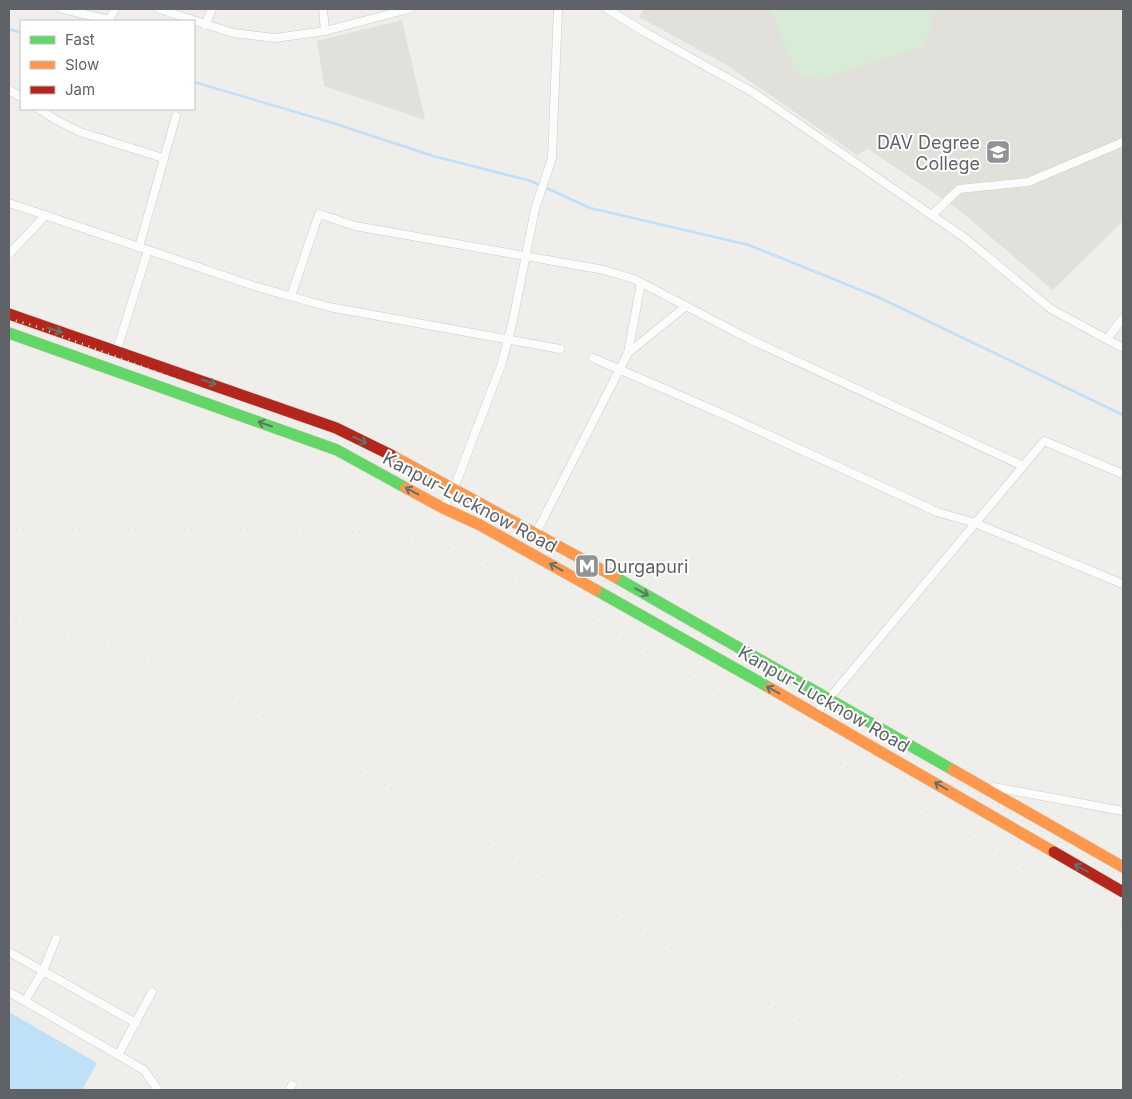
<svg xmlns="http://www.w3.org/2000/svg" width="1132" height="1099" viewBox="0 0 1132 1099" font-family="Inter,sans-serif">
<style>
.education{fill:#e2e0da}
.green{fill:#d8ebd6}
.water{fill:#bfe0f9}
.lines{fill:none;stroke-linecap:round;stroke-linejoin:round}
.stream{stroke:#bfe0f9;stroke-width:2.5}
.street-casing{stroke:#cbcccc;stroke-width:9}
.fast-casing{stroke:#d7ceb8;stroke-width:12}
.slow-casing{stroke:#d7ceb8;stroke-width:12}
.jam-casing{stroke:#d7ceb8;stroke-width:12}
.street{stroke:#fdfcfc;stroke-width:8}
.fast{stroke:#63d668;stroke-width:11}
.slow{stroke:#ff974d;stroke-width:11}
.jam{stroke:#b3261e;stroke-width:11}
.rail{stroke:#e4e4e4;stroke-width:2.5;stroke-dasharray:1 6;stroke-linecap:butt}
.oneway{stroke:#607468}
.labels{text-anchor:middle;dominant-baseline:central;stroke-width:4;stroke-linejoin:round;paint-order:stroke}
.poi-label{font-size:18px;fill:#5f6368;stroke:#fff;text-anchor:end}
.street-label{font-size:18px;fill:#5f6368;stroke:#fff}
</style>
<rect width="100%" height="100%" fill="#efeeea"/>
<g class="education">
<polygon points="644,9 1123,9 1123,221 1053,290 958,209 868,149 857,155 725,64 639,17"/>
<polygon points="402,20 425,120 324,86 317,41"/>
</g>
<path class="green" d="M771,9H928C934,23 930,33 923,46L820,79L807,78L795,72Z"/>
<polygon class="water" points="9,1012 97,1063 82,1090 9,1090"/>
<g class="lines">
<g class="stream">
<polyline points="9,29 21,33"/>
<polyline points="194,82 333,123 433,156 531,181 590,208 749,245 880,298 1123,415"/>
</g>
<defs>
<g id="street">
<polyline points="63,9 109,20 115,9"/>
<polyline points="159,9 233,33 275,38 325,31 409,9"/>
<polyline points="323,9 325,31"/>
<polyline points="607,9 648,34 754,93 965,238 1051,309 1123,348"/>
<polyline points="205,25 212,9"/>
<polyline points="9,90 21,97"/>
<polyline points="39,109 56,120 80,132 163,158"/>
<polyline points="9,203 254,286 329,307 560,349"/>
<polyline points="932,215 959,189 1028,182 1123,142"/>
<polyline points="139,247 176,116"/>
<polyline points="9,254 45,216"/>
<polyline points="291,296 319,214 355,226 604,270 634,279 747,338 1023,466"/>
<polyline points="1107,339 1123,318"/>
<polyline points="117,350 148,250"/>
<polyline points="628,353 686,306"/>
<polyline points="593,358 727,416 937,512 975,523 1123,584"/>
<polyline points="443,508 454,488 502,363 513,320 535,209 552,158 558,9"/>
<polyline points="536,533 628,353 641,283"/>
<polyline points="816,714 1044,441 1123,474"/>
<polyline points="991,791 994,787 1123,811"/>
<polyline points="9,952 136,1023"/>
<polyline points="9,992 144,1070 158,1090"/>
<polyline points="25,1001 43,971 56,939"/>
<polyline points="118,1055 152,992"/>
<polyline points="289,1090 292,1085"/>
</g>
<g id="fast">
<polyline points="9,333 337,450 406,488"/>
<polyline points="615,577 953,770"/>
<polyline points="596,590 770,688"/>
</g>
<g id="slow">
<polyline points="391,455 615,577"/>
<polyline points="406,488 443,508 480,525 596,590"/>
<polyline points="770,688 1054,852"/>
<polyline points="953,770 1123,867"/>
</g>
<g id="jam">
<polyline points="9,314 336,428 391,455"/>
<polyline points="1054,852 1123,892"/>
</g>
</defs>
<use href="#street" class="street-casing"/>
<use href="#fast" class="fast-casing"/>
<use href="#slow" class="slow-casing"/>
<use href="#jam" class="jam-casing"/>
<use href="#street" class="street"/>
<use href="#fast" class="fast"/>
<use href="#slow" class="slow"/>
<use href="#jam" class="jam"/>
<g class="rail">
<polyline points="9,319 32,325 358,448 402,468 787,682 1123,879"/>
<polyline points="9,529 204,529 323,531 381,534 418,540 467,554 520,579 1123,925"/>
<path d="M9,621C32,625 57,629 80,636C132,651 178,671 226,695L922,1090"/>
</g>
</g>
<defs><path id="oneway-shaft" d="M-6 0H5M1.5-3L5.5 0L1.5 3" fill="none" stroke-width="1.6" stroke-linecap="round" stroke-linejoin="round" transform="scale(1.25)"/></defs>
<g class="oneway">
<use href="#oneway-shaft" transform="translate(55 330) rotate(18)"/>
<use href="#oneway-shaft" transform="translate(209 382) rotate(19)"/>
<use href="#oneway-shaft" transform="translate(265 424) rotate(-161)"/>
<use href="#oneway-shaft" transform="translate(360 440) rotate(26)"/>
<use href="#oneway-shaft" transform="translate(412 491) rotate(-152)"/>
<use href="#oneway-shaft" transform="translate(556 567) rotate(-151)"/>
<use href="#oneway-shaft" transform="translate(642 592) rotate(29)"/>
<use href="#oneway-shaft" transform="translate(773 690) rotate(-151)"/>
<use href="#oneway-shaft" transform="translate(941 786) rotate(-150)"/>
<use href="#oneway-shaft" transform="translate(1081 868) rotate(-150)"/>
</g>
<defs>
<symbol id="university-square" viewBox="-11 -11 22 22"><rect x="-9" y="-9" width="18" height="18" rx="4" fill="#919496" stroke="#fff"/><path d="M0-5L7-2L0 1L-7-2ZM-4 1L0 2.5L4 1V4Q0 6-4 4Z" fill="#fff"/></symbol>
<symbol id="metro-square" viewBox="-11 -11 22 22"><rect x="-9" y="-9" width="18" height="18" rx="4" fill="#919496" stroke="#fff"/><path d="M-5.5 5V-5H-3L0 0L3-5H5.5V5H3V-.5L0 4L-3-.5V5Z" fill="#fff"/></symbol>
</defs>
<g fill-rule="evenodd">
<use href="#university-square" x="984" y="138" width="28" height="28"/>
<use href="#metro-square" x="573" y="552" width="28" height="28"/>
</g>
<g class="labels">
<g class="poi-label">
<text x="980" y="142">DAV Degree<tspan x="980" dy="21">College</tspan></text>
<text x="604" y="566" text-anchor="start">Durgapuri</text>
</g>
<g class="street-label">
<text transform="translate(470 502) rotate(28)">Kanpur-Lucknow Road</text>
<text transform="translate(824 699) rotate(30)">Kanpur-Lucknow Road</text>
</g>
</g>
<rect width="1132" height="1099" fill="none" stroke="#5f6368" stroke-width="20"/>
<rect x="20" y="20" width="175" height="90" fill="#ffffff" stroke="#bfc1c3"/>
<rect x="30" y="36" width="25" height="8" fill="#63d668" stroke="#bfc1c3"/>
<text x="65" y="45" font-size="15" fill="#5f6368">Fast</text>
<rect x="30" y="61" width="25" height="8" fill="#ff974d" stroke="#bfc1c3"/>
<text x="65" y="70" font-size="15" fill="#5f6368">Slow</text>
<rect x="30" y="86" width="25" height="8" fill="#b3261e" stroke="#bfc1c3"/>
<text x="65" y="95" font-size="15" fill="#5f6368">Jam</text>
</svg>
